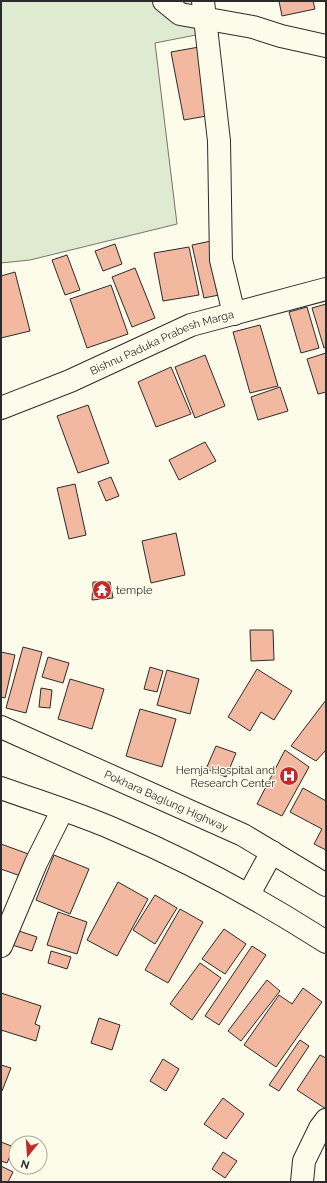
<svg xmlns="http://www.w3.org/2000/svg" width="327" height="1183" viewBox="0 0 327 1183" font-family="Raleway,sans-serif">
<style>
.green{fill:#deebd1;stroke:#74746e}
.building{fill:#f2b8a0;stroke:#2b2b2b}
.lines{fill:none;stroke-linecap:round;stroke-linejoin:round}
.minor-casing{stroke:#2b2b2b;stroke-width:24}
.trunk-casing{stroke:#2b2b2b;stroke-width:24}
.minor{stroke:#fdfbea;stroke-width:22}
.trunk{stroke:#fdfbea;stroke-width:22}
.labels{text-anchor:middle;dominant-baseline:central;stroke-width:3;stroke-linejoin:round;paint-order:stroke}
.street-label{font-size:11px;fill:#2b2b2b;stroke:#fdfbea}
.poi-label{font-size:11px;fill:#2b2b2b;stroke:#fdfbea;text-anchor:start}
</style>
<rect width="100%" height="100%" fill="#fdfbea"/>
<polygon class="green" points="1,1 202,1 211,32 155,43 177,224 30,260 1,263"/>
<g class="building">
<polygon points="279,1 313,1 315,9 282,16"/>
<polygon points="199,47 212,115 184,120 171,52"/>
<polygon points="211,241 224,294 204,298 192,245"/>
<polygon points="115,244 122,264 103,271 95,251"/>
<polygon points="189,247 199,295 163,301 154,253"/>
<polygon points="67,255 80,290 65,295 52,260"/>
<polygon points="135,268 155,318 132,327 112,277"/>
<polygon points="15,272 30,331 1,338 1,276"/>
<polygon points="111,285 128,334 87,348 70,299"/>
<polygon points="326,304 326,347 324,348 312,308"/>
<polygon points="307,307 319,348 301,353 289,312"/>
<polygon points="260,325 278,386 250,393 233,332"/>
<polygon points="326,353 326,392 318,394 307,359"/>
<polygon points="205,355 225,406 195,418 175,367"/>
<polygon points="171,367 191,414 156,427 138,382"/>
<polygon points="280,387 288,411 258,420 251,397"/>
<polygon points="88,405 109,463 78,473 57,416"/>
<polygon points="205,442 216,461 179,480 169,460"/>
<polygon points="111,477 119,496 106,501 98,482"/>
<polygon points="75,484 86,535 69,539 57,488"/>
<polygon points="176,533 185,575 151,583 142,541"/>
<polygon points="93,582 110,582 113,598 92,600"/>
<polygon points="250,630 273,630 274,660 251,661"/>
<polygon points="23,647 42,652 26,713 6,708"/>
<polygon points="1,652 15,655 5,698 1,697"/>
<polygon points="48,657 69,663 63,683 42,677"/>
<polygon points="150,667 163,671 157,692 144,689"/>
<polygon points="257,669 292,691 274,720 261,712 250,731 228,717"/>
<polygon points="167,670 199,679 190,714 157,705"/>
<polygon points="70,679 104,689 92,729 58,719"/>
<polygon points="41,688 52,690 50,708 39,707"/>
<polygon points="326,700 326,750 316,761 291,746"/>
<polygon points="140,709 176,719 162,767 126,756"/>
<polygon points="216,746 236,753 226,777 206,769"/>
<polygon points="285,750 309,767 282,816 257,804"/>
<polygon points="303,788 326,801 326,850 314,844 322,829 290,812"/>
<polygon points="1,844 34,856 26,878 1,869"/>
<polygon points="54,855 89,869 70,914 36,900"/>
<polygon points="118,882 148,899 117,956 87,940"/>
<polygon points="155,895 177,908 155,944 133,930"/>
<polygon points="180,909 203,922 168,983 145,970"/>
<polygon points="58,912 87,922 77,954 47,945"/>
<polygon points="224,929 246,944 225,974 202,959"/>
<polygon points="16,930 37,937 32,951 12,945"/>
<polygon points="252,946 266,955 219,1025 205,1016"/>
<polygon points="51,951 71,957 67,969 48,963"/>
<polygon points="200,963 221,978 192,1020 170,1004"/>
<polygon points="267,980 280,991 241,1041 228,1031"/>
<polygon points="303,988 322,1002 276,1067 244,1045 279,995 292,1004"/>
<polygon points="1,993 41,1006 35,1024 40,1026 36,1041 1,1030"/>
<polygon points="99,1018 120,1025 112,1050 91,1043"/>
<polygon points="300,1040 309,1046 279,1091 269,1085"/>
<polygon points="320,1055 326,1058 326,1109 297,1090"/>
<polygon points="163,1059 179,1069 166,1091 150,1081"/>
<polygon points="1,1065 11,1068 2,1091 1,1091"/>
<polygon points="223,1098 244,1114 226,1139 204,1124"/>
<polygon points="1,1142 14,1147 7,1163 1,1161"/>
<polygon points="223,1152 237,1161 225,1178 212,1169"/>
<polygon points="1,1166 13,1172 8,1182 1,1182"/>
</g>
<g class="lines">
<defs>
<g id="minor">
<polyline points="164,1 180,14 253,27 281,36 326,46"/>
<polyline points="203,1 219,141 221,260 234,314"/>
<path id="s1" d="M1,408L70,381L191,325L326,289"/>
<polyline points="1,946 36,863 62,811"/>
<polyline points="302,1182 304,1161 320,1128 326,1120"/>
</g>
<g id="trunk">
<path id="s2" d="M1,727L243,835L326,885"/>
<path d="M1,788C40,802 80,814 118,831C191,862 259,899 326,942"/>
<polyline points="249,894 272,852"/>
</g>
</defs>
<use href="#minor" class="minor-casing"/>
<use href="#trunk" class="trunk-casing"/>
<use href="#minor" class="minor"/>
<use href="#trunk" class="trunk"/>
</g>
<defs>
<symbol id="temple-disc" viewBox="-11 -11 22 22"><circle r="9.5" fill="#c62828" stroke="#fdfbea"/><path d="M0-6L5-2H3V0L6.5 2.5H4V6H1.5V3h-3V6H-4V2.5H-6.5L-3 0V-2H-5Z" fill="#fff"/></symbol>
<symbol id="hospital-disc" viewBox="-11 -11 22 22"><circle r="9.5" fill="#c62828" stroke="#fdfbea"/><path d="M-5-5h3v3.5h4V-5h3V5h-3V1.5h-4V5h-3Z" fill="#fff"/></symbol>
</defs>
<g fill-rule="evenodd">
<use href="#temple-disc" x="91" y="579" width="22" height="22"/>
<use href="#hospital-disc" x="278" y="765" width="22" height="22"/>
</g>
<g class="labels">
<g class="street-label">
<text stroke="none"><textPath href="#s1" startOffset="174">Bishnu Paduka Prabesh Marga</textPath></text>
<text stroke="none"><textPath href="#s2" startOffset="181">Pokhara Baglung Highway</textPath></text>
</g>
<g class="poi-label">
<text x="116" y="590">temple</text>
<text x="275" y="770" text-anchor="end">Hemja Hospital and<tspan x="275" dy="13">Research Center</tspan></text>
</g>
</g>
<rect width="327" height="1183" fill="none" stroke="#2b2b2b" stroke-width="4"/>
<g transform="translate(28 1155) rotate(197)"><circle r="19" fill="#fdfbea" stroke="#a9a89e"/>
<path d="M0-3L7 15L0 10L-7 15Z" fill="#c62828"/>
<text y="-6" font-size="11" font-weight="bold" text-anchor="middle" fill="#2b2b2b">N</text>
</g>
</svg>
